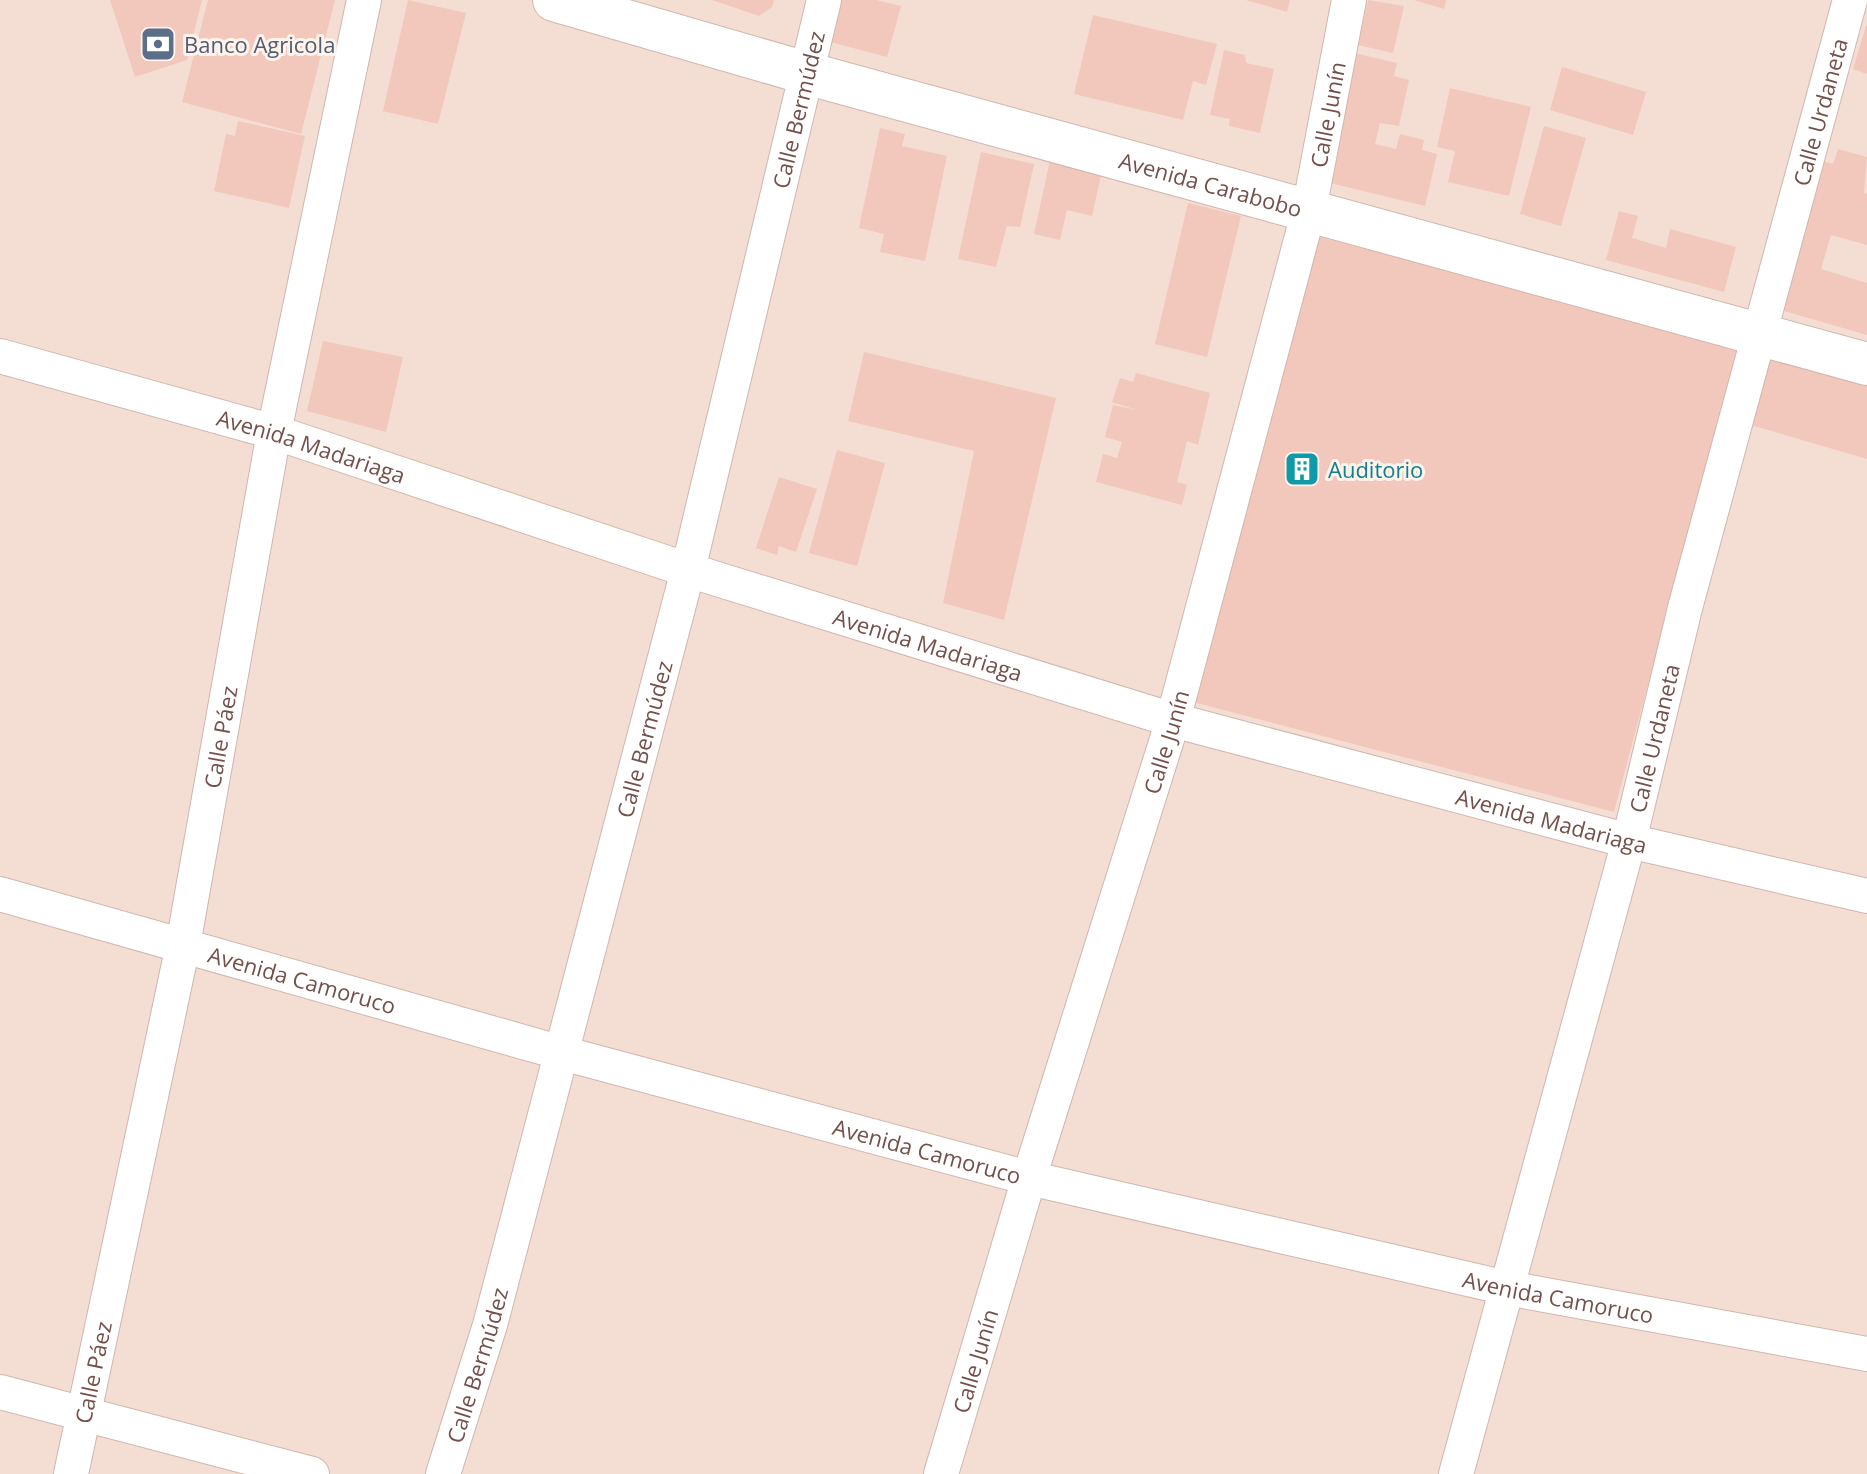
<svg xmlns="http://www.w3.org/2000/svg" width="1867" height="1474" viewBox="0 0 1867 1474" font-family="'Open Sans',sans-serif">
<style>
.residential{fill:#f4ded3}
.building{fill:#f2c7bc}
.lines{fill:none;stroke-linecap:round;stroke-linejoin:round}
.minor-casing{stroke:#d0b6ae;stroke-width:36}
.tertiary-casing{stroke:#d0b6ae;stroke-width:44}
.minor{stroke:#fff;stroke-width:34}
.tertiary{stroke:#fff;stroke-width:42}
.labels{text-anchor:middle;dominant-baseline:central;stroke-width:6;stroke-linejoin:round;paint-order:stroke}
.service-label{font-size:22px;fill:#4e5e75;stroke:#fff3eb;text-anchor:start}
.street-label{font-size:22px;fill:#75504a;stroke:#fff3eb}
.culture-label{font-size:22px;fill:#0d838f;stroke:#fff3eb;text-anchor:start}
</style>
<rect width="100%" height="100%" fill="#fceee4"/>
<rect class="residential" x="0" y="0" width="1867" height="1474"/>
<g class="building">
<polygon points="110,0 202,0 187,60 135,77"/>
<polygon points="208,0 335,0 301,134 182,102"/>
<polygon points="408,0 466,13 438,124 383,111"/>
<polygon points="712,0 774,0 772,7 759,16"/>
<polygon points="833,0 876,0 901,6 887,57 823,40"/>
<polygon points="1246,0 1290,0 1287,12"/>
<polygon points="1368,0 1404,6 1393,53 1358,45"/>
<polygon points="1414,0 1446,0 1444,9"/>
<polygon points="1093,15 1217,44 1206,85 1193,81 1183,120 1074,94"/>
<polygon points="1866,26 1867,26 1867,74 1853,69"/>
<polygon points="1224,50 1245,55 1246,63 1274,69 1260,133 1229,126 1230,119 1210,115"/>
<polygon points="1354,53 1397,63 1394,76 1409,80 1399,126 1380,123 1375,144 1396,149 1400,134 1424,140 1422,150 1437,154 1425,206 1326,182"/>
<polygon points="1562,67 1646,92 1633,135 1550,110"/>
<polygon points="1450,88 1531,107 1509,196 1448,182 1455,151 1437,147"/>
<polygon points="238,121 305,136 289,208 214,191 226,134 235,136"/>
<polygon points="1544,126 1586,138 1561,226 1520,214"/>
<polygon points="880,128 905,134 902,146 947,156 925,261 880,252 884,234 859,228"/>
<polygon points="1838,149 1867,157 1864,193 1867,194 1867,245 1831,235 1821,269 1867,283 1867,335 1777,309 1819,160 1833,164"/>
<polygon points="981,152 1034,164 1020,227 1007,226 996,267 958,259"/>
<polygon points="1050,160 1102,171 1092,216 1067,210 1060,240 1034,234"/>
<polygon points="1188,203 1241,216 1207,357 1155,344"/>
<polygon points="1619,211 1638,216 1632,238 1666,248 1670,229 1736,247 1724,292 1606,260"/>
<polygon points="1316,236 1738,347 1614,812 1189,701"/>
<polygon points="323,341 403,357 386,432 307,411"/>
<polygon points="864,352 1056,398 1004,620 943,603 974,451 848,421"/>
<polygon points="1771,354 1867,382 1867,459 1751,425"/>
<polygon points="1136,373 1210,393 1198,445 1187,441 1177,482 1187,485 1182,505 1096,482 1103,454 1117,458 1122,442 1105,437 1113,405 1137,410 1112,402 1120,378 1133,382"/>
<polygon points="837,450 885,463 857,566 809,553"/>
<polygon points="779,477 817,489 796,552 779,546 777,555 756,548"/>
</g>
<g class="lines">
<defs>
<g id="minor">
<path id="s1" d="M0,356L274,432L688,570L1173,720L1629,841L1867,896"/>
<path id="s2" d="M0,894L562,1053L1029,1178L1507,1288L1867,1354"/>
<polyline points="0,1392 312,1474"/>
<path id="s3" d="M71,1474L183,945L274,432L364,0"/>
<path id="s4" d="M443,1474L490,1325L688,570L824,0"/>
<path id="s5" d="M941,1474L1029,1178L1173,720L1309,210L1349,0"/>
<path id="s6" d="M1456,1474L1629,841L1685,608L1850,0"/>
</g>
<g id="tertiary">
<path id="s7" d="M554,0L806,73L1867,364"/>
</g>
</defs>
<use href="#minor" class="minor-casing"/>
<use href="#tertiary" class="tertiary-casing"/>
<use href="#minor" class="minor"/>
<use href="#tertiary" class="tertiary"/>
</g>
<defs>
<symbol id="bank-square" viewBox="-11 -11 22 22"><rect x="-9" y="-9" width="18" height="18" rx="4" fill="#5c6f8a" stroke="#fff3eb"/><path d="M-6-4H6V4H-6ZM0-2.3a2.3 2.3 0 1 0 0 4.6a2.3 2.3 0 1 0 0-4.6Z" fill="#fff"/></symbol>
<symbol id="building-square" viewBox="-11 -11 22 22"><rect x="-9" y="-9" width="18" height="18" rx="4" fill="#0f9aa8" stroke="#fff3eb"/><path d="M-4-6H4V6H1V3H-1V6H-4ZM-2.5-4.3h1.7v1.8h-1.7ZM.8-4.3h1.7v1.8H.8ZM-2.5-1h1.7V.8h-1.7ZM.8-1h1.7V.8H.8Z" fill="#fff"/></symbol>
</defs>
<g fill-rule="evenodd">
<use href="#bank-square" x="138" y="24" width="40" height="40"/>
<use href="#building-square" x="1282" y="449" width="40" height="40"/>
</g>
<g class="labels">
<g class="service-label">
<text x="184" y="44">Banco Agricola</text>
</g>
<g class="street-label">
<text stroke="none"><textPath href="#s4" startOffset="1410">Calle Bermúdez</textPath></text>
<text stroke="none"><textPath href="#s6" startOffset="1410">Calle Urdaneta</textPath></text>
<text stroke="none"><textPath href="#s5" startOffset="1414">Calle Junín</textPath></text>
<text stroke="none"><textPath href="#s7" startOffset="682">Avenida Carabobo</textPath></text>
<text stroke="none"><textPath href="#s1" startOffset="324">Avenida Madariaga</textPath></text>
<text stroke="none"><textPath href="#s1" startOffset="972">Avenida Madariaga</textPath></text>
<text stroke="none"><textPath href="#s6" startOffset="762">Calle Urdaneta</textPath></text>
<text stroke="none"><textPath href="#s3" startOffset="752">Calle Páez</textPath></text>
<text stroke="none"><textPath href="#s4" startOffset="762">Calle Bermúdez</textPath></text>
<text stroke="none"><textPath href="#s5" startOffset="766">Calle Junín</textPath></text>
<text stroke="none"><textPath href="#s1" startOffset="1620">Avenida Madariaga</textPath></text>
<text stroke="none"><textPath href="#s2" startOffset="314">Avenida Camoruco</textPath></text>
<text stroke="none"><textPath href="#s2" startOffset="962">Avenida Camoruco</textPath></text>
<text stroke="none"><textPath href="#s2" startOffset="1610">Avenida Camoruco</textPath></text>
<text stroke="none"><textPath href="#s5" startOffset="118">Calle Junín</textPath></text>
<text stroke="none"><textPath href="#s4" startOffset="114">Calle Bermúdez</textPath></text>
<text stroke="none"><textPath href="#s3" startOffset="104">Calle Páez</textPath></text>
</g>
<g class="culture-label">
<text x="1328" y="469">Auditorio</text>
</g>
</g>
</svg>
